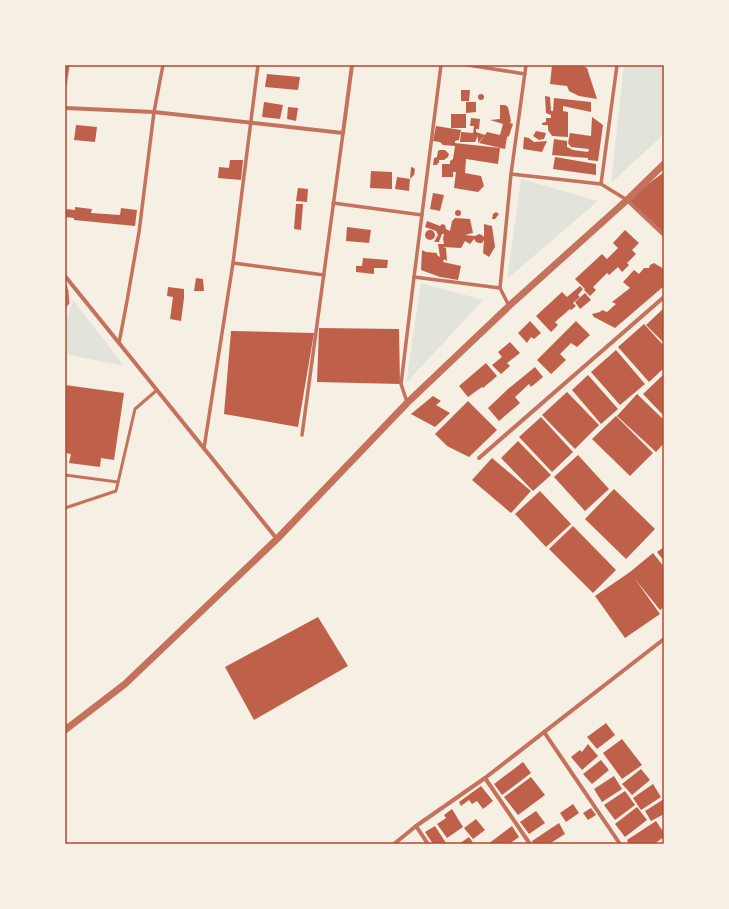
<svg xmlns="http://www.w3.org/2000/svg" width="729" height="909" viewBox="0 0 729 909" font-family="Roboto,sans-serif">
<style>
.green{fill:#e2e4dc}
.building{fill:#bf614a}
.lines{fill:none;stroke-linecap:round;stroke-linejoin:round}
.service{stroke:#c5725c;stroke-width:3}
.pedestrian{stroke:#c5725c;stroke-width:3.5}
.minor{stroke:#c5725c;stroke-width:4}
.tertiary{stroke:#c5725c;stroke-width:7}
.neatline{fill:none;stroke:#b5482f;stroke-width:1.5}
</style>
<rect width="100%" height="100%" fill="#f6efe4"/>
<g class="green">
<polygon points="624,65 664,65 664,134 611,183"/>
<polygon points="521,179 598,201 507,279"/>
<polygon points="421,283 483,300 406,383"/>
<polygon points="73,300 124,366 65,354 65,327"/>
</g>
<g class="building">
<polygon points="552,65 558,66 558,65 581,65 587,68 597,99 579,96 569,91 567,86 550,84"/>
<polygon points="267,74 300,77 298,90 265,87"/>
<polygon points="461,90 470,90 469,101 461,101"/>
<circle cx="481" cy="97" r="3"/>
<polygon points="545,96 550,97 551,111 553,111 554,98 591,102 591,112 563,106 563,111 568,112 568,137 552,136 548,130 548,125 542,125 542,123 546,122 546,118 551,118 551,115 546,113"/>
<polygon points="264,102 283,105 280,119 262,117"/>
<polygon points="466,102 476,102 476,112 466,113"/>
<polygon points="500,105 505,105 508,107 511,121 510,123 513,124 509,136 507,137 505,149 479,143 485,135 478,143 478,136 475,142 460,142 461,132 473,133 474,126 470,126 471,118 480,119 479,129 476,129 476,132 485,135 487,132 500,135 503,124 490,120 500,119"/>
<polygon points="288,107 298,108 296,121 287,119"/>
<rect x="451" y="114" width="15" height="14"/>
<polygon points="592,117 603,125 598,161 588,160 588,158 552,155 554,139 567,141 567,147 573,150 588,152 589,149 571,147 568,143 570,133 591,136"/>
<polygon points="76,125 97,127 95,142 74,140"/>
<polygon points="436,126 461,130 459,140 455,141 455,143 500,148 498,164 466,159 465,173 481,176 484,186 478,192 454,188 456,172 453,172 453,177 442,177 442,164 450,164 450,161 453,159 455,146 443,145 440,142 433,141"/>
<polygon points="536,131 546,133 544,139 539,140 533,136"/>
<polygon points="524,137 529,138 534,142 547,141 542,152 523,149"/>
<polygon points="440,150 445,150 449,154 448,157 444,160 439,160 439,163 438,163 437,165 433,165 434,158 437,157 438,151"/>
<polygon points="555,157 596,164 596,175 553,169"/>
<polygon points="230,160 243,160 241,180 218,178 219,167 229,168"/>
<polygon points="411,167 414,168 415,170 414,175 410,179 409,191 395,189 397,177 410,179"/>
<polygon points="371,171 392,172 392,189 370,188"/>
<polygon points="664,172 664,235 627,200"/>
<polygon points="298,188 308,189 307,202 296,201"/>
<polygon points="433,193 444,195 440,211 430,209"/>
<polygon points="296,204 303,204 301,230 294,229"/>
<polygon points="75,207 92,209 91,213 120,215 121,208 137,210 135,226 74,220 74,218 65,217 65,209 75,210"/>
<circle cx="458" cy="213" r="3"/>
<polygon points="496,212 499,214 495,219 492,219 493,214"/>
<polygon points="455,218 470,219 473,233 465,235 475,236 479,234 482,235 484,237 484,224 492,226 495,247 489,257 483,253 484,240 482,243 479,243 476,242 474,239 470,244 465,241 461,248 443,247 446,248 447,261 444,259 443,262 461,266 458,280 440,277 421,270 422,250 426,252 437,253 437,255 440,257 438,244 444,244 443,239 444,234 442,234 439,242 434,242 438,235 436,231 425,227 427,221 440,226 442,224 445,225 446,229 450,231 452,221"/>
<polygon points="347,227 371,230 369,243 346,241"/>
<circle cx="430" cy="235" r="5"/>
<polygon points="625,230 639,243 632,250 636,254 627,263 629,265 622,272 618,267 609,275 607,273 593,287 596,290 590,296 584,290 585,289 575,279 602,254 607,259 618,248 613,243"/>
<polygon points="363,258 388,260 387,268 374,268 374,274 356,272 356,266 362,266"/>
<polygon points="654,263 664,269 664,286 615,328 594,317 592,314 600,312 602,310 607,312 616,304 612,302 630,288 623,282 634,270 639,274 644,268 649,268 650,265"/>
<polygon points="196,278 203,279 204,291 194,291"/>
<polygon points="580,286 583,289 578,295 580,297 573,303 576,306 571,310 570,309 555,322 558,325 551,332 536,316 562,292 567,297"/>
<polygon points="168,287 184,289 184,298 181,321 170,319 173,297 167,296"/>
<polygon points="585,293 591,300 580,309 575,302"/>
<polygon points="664,308 664,343 646,325"/>
<polygon points="530,321 541,333 534,339 531,337 527,343 518,333"/>
<polygon points="576,321 590,335 577,347 571,343 560,354 566,360 551,374 537,360"/>
<polygon points="644,324 664,346 664,368 649,382 618,347"/>
<polygon points="319,328 399,329 400,384 317,382"/>
<polygon points="231,331 314,333 298,427 224,414"/>
<polygon points="510,342 520,353 507,363 510,366 501,374 492,365 502,357 498,352"/>
<polygon points="616,350 645,384 620,405 591,372"/>
<polygon points="486,363 497,376 483,388 482,387 468,397 459,386"/>
<polygon points="535,367 543,377 531,387 529,384 515,397 520,403 499,421 488,408 508,389"/>
<polygon points="664,374 664,416 643,394"/>
<polygon points="588,375 618,409 601,424 572,390"/>
<polygon points="65,385 124,393 114,460 101,458 100,467 69,463 71,454 65,453"/>
<polygon points="567,392 599,425 575,449 542,415"/>
<polygon points="637,394 664,420 664,443 656,452 617,416"/>
<polygon points="433,396 441,401 436,405 450,413 435,427 411,414"/>
<polygon points="468,401 497,430 469,457 447,446 435,434"/>
<polygon points="616,416 653,453 630,476 592,439"/>
<polygon points="541,417 573,452 552,472 519,437"/>
<polygon points="518,441 551,475 533,491 501,458"/>
<polygon points="578,455 609,489 585,511 554,477"/>
<polygon points="492,458 531,491 511,513 472,480"/>
<polygon points="614,489 655,529 626,559 585,519"/>
<polygon points="540,491 571,524 546,547 515,514"/>
<polygon points="573,526 616,570 593,593 549,549"/>
<polygon points="664,547 664,561 657,552"/>
<polygon points="653,553 664,567 664,607 660,610 635,579 660,614 625,638 595,596 630,572"/>
<polygon points="318,617 348,666 254,720 225,667"/>
<polygon points="606,723 615,735 597,749 587,737"/>
<polygon points="622,739 642,765 622,779 603,753"/>
<polygon points="588,744 598,756 582,770 571,757 580,750 582,752"/>
<polygon points="601,760 609,770 592,784 583,774"/>
<polygon points="523,762 531,773 502,795 494,784"/>
<polygon points="641,769 650,780 632,795 622,784"/>
<polygon points="614,776 622,789 602,802 594,789"/>
<polygon points="531,777 545,795 518,815 504,797"/>
<polygon points="653,784 661,797 641,810 633,798"/>
<polygon points="481,786 493,801 483,809 477,801 472,804 469,800 461,806 459,802"/>
<polygon points="625,791 635,805 615,820 604,805"/>
<polygon points="664,799 664,814 651,821 645,811"/>
<polygon points="573,804 579,813 566,822 560,813"/>
<polygon points="637,807 647,820 625,837 615,824"/>
<polygon points="591,808 596,815 588,820 583,813"/>
<polygon points="452,809 463,827 447,838 437,824 446,818 444,815"/>
<polygon points="536,811 545,823 529,834 520,822"/>
<polygon points="476,819 485,830 473,839 464,828"/>
<polygon points="656,821 664,833 664,837 654,844 629,844 627,840"/>
<polygon points="559,823 565,834 549,844 534,844 532,841"/>
<polygon points="435,826 446,843 444,844 433,844 425,832"/>
<polygon points="512,826 519,837 509,844 488,844"/>
<polygon points="469,837 474,844 459,844"/>
</g>
<g class="lines">
<g class="service">
<polyline points="65,285 67,291 68,303 65,306"/>
<polyline points="65,475 118,482"/>
<polyline points="65,508 116,491 135,409 157,390"/>
</g>
<g class="pedestrian">
<polyline points="468,65 525,74"/>
<polyline points="65,85 68,65"/>
<polyline points="511,174 601,184 627,200"/>
<polyline points="601,184 617,65"/>
<polyline points="333,203 422,215"/>
<polyline points="233,263 324,275"/>
<polyline points="414,277 500,288"/>
<polyline points="509,306 500,288 511,174 526,65"/>
<polyline points="119,343 127,301 139,232 154,112 163,65"/>
<polyline points="407,402 401,384 414,277 441,65"/>
<polyline points="302,435 343,133"/>
<polyline points="204,448 233,263 258,65"/>
</g>
<g class="minor">
<polyline points="65,108 154,112 343,133 352,65"/>
<polyline points="627,200 664,235"/>
<polyline points="65,276 277,539"/>
<polyline points="479,458 664,297"/>
<polyline points="544,732 620,844"/>
<polyline points="485,778 530,844"/>
<polyline points="416,826 428,844"/>
<polyline points="394,844 416,826 485,778 664,639"/>
</g>
<polyline class="tertiary" points="65,730 125,684 277,539 407,403 509,306 627,200 664,164"/>
</g>
<rect width="729" height="909" fill="none" stroke="#f6efe4" stroke-width="132"/>
<rect x="66" y="66" width="597" height="777" class="neatline"/>
</svg>
